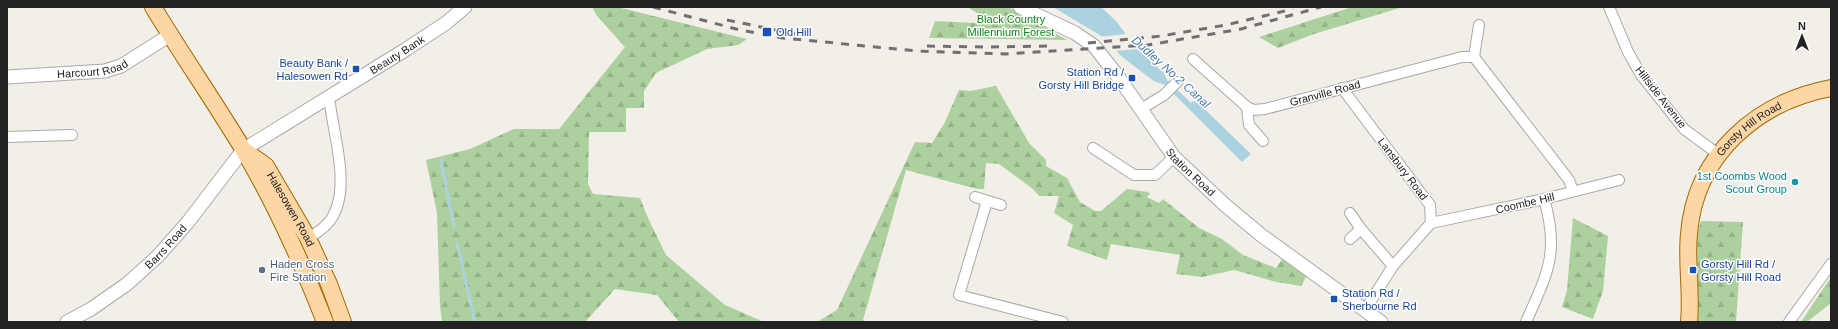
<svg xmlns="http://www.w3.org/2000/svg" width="1838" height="329" viewBox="0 0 1838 329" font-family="Arial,sans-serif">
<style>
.forest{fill:url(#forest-firs)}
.water{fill:#aad3df}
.pier{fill:#f2efe9}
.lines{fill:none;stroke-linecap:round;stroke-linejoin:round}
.stream{stroke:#aad3df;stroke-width:3}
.minor-casing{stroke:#a9a9a9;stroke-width:12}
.tertiary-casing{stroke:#a9a9a9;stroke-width:15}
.primary-casing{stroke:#a06b00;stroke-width:18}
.minor{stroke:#fff;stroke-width:10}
.tertiary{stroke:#fff;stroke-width:13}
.primary{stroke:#fcd6a4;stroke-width:16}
.rail{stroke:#707070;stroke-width:3;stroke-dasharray:8 8;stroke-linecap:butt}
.transit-dot{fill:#1a4fb4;stroke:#fff;stroke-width:1.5}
.culture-dot{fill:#0f9aa8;stroke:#fff;stroke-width:1.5}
.service-dot{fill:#5c6f8a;stroke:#fff;stroke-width:1.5}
.labels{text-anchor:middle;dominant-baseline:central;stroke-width:3;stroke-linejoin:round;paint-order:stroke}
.park-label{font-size:11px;fill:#0c8416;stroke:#fff}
.transit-label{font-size:11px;fill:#164399;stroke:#fff;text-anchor:start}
.street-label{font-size:11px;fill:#222;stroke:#fff}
.culture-label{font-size:11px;fill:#0d838f;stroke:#fff;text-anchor:end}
.service-label{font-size:11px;fill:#4e5e75;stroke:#fff;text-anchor:start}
.water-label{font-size:12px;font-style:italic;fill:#4a7aab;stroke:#fff}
</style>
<defs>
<pattern id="forest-firs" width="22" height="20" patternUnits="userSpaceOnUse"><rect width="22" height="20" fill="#add19e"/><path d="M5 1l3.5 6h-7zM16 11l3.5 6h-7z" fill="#95b388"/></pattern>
</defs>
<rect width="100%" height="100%" fill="#f2efe9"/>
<g class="forest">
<polygon points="592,7 617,7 747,39 738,45 707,49 656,73 644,91 644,108 626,108 626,132 589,132 588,184 593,194 640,198 648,218 666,255 725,305 764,322 679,322 657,295 615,289 585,322 442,322 440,306 437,213 426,160 470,149 514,129 559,129 625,47 597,16"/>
<polygon points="967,7 1008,7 1067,40 929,38 935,21 996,24"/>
<polygon points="1352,7 1403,7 1311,35 1278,48 1259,37"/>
<polygon points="996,86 1029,143 1046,160 1046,166 1067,178 1080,202 1095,211 1101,211 1127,189 1148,192 1150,194 1147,197 1159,203 1163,199 1199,228 1222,239 1243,255 1276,268 1283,258 1307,275 1301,286 1276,282 1234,270 1202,277 1176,274 1180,255 1111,244 1107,260 1067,246 1073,225 1054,213 1059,196 1039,196 1033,189 999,164 986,163 984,189 977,189 906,170 863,320 866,322 817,322 837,310 915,142 932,143 944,124 959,90 970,91"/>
<polygon points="1573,218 1608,236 1603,291 1593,319 1562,307 1567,290"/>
<polygon points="1701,221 1743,222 1736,322 1698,322 1697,235"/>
<polygon points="1831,277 1831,303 1807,322 1801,322"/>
</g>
<polygon class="water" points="1053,7 1101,7 1116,21 1138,50 1164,73 1167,80 1191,103 1195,100 1251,154 1242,162 1165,85 1154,81 1143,73 1120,55 1103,37"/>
<polygon class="pier" points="1128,34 1140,49 1114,51 1102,39 1098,37"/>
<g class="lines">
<g class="stream">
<polyline points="441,161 454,227"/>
<polyline points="457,243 475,322"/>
</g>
<defs>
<g id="minor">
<polyline points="1609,7 1628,52 1641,75 1684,129 1718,154"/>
<polyline points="1474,57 1479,25"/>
<polyline points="1193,59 1247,107 1254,110 1265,109 1462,57 1474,57 1569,180 1573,191"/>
<polyline points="1342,88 1430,205 1431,223 1393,266 1365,310"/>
<polyline points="1247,107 1249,125 1263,141"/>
<polyline points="1141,109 1164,95 1177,82"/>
<polyline points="7,137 72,135"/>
<polyline points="1093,148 1134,175 1155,175 1174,157"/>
<polyline points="975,197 1001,205"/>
<polyline points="987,201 959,295 1063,322"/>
<polyline points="1350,213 1361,229 1393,266"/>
<polyline points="1431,223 1544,199 1619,180"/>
<path d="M308,238C317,233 328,226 333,216C350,186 334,136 330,104L326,98"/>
<polyline points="1350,239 1361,229"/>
<path d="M1526,322C1547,274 1560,253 1544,199"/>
<polyline points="1789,322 1831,264"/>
</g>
<g id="tertiary">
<path id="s1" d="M1020,7L1075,33L1094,46L1117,75L1174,157L1225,205L1261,235L1381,322"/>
<path id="s2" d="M7,77L105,71L121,66L170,35"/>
<path id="s3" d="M67,322L91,309L127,284L158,256L188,222L243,150L405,50L446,23L465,7"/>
</g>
<g id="primary">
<path d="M153,7C182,55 214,101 243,149C275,203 302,263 325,322"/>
<path id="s4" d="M248,153L266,166L308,238L329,284L343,322"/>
<path id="s5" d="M1689,322C1692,293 1686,263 1689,234C1695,155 1757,102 1831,88"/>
</g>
</defs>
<use href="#minor" class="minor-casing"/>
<use href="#tertiary" class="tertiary-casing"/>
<use href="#primary" class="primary-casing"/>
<use href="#minor" class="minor"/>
<use href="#tertiary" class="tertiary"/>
<use href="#primary" class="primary"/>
<g class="rail">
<polyline points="653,7 740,30 783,38 917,51 1005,54 1148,45 1241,29 1321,7"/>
<polyline points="727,20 795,34"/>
<polyline points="1088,43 1161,36 1226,25 1293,9"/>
<polyline points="927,46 990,47 1052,46"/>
</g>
</g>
<g class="transit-dot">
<rect x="762" y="27" width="10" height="10" rx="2"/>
<rect x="352" y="65" width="8" height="8" rx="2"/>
<rect x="1128" y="74" width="8" height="8" rx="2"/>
<rect x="1689" y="266" width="8" height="8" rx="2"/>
<rect x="1330" y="295" width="8" height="8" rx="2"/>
</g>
<circle class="culture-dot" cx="1795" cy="182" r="4"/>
<circle class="service-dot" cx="262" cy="270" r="4"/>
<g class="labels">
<g class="park-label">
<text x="1011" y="19">Black Country<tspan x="1011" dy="13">Millennium Forest</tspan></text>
</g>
<g class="transit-label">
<text x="776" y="32">Old Hill</text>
<text x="348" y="63" text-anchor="end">Beauty Bank /<tspan x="348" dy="13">Halesowen Rd</tspan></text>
<text x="1124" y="72" text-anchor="end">Station Rd /<tspan x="1124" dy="13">Gorsty Hill Bridge</tspan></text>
<text x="1701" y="264">Gorsty Hill Rd /<tspan x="1701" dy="13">Gorsty Hill Road</tspan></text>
<text x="1342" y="293">Station Rd /<tspan x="1342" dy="13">Sherbourne Rd</tspan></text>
</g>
<g class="street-label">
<text stroke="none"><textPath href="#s3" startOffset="430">Beauty Bank</textPath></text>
<text stroke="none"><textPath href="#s2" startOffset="86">Harcourt Road</textPath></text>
<text transform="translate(1325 93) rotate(-15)">Granville Road</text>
<text transform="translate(1661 97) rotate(52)">Hillside Avenue</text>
<text stroke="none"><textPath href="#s5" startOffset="214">Gorsty Hill Road</textPath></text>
<text transform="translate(1403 169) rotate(53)">Lansbury Road</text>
<text stroke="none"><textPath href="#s1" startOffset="243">Station Road</textPath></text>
<text transform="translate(1525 203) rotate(-13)">Coombe Hill</text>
<text stroke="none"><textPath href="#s4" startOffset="72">Halesowen Road</textPath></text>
<text stroke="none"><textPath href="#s3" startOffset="125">Barrs Road</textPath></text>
</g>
<g class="culture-label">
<text x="1787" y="176">1st Coombs Wood<tspan x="1787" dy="13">Scout Group</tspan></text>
</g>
<g class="service-label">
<text x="270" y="264">Haden Cross<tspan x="270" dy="13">Fire Station</tspan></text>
</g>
<g class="water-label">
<text transform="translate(1171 72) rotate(42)">Dudley No.2 Canal</text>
</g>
</g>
<rect width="1838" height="329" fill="none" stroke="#222222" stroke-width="16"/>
<g transform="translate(1802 36)" stroke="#ffffff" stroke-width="3" paint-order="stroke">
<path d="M0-3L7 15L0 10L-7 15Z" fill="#222222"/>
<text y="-6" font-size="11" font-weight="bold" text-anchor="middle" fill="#222222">N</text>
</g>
</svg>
